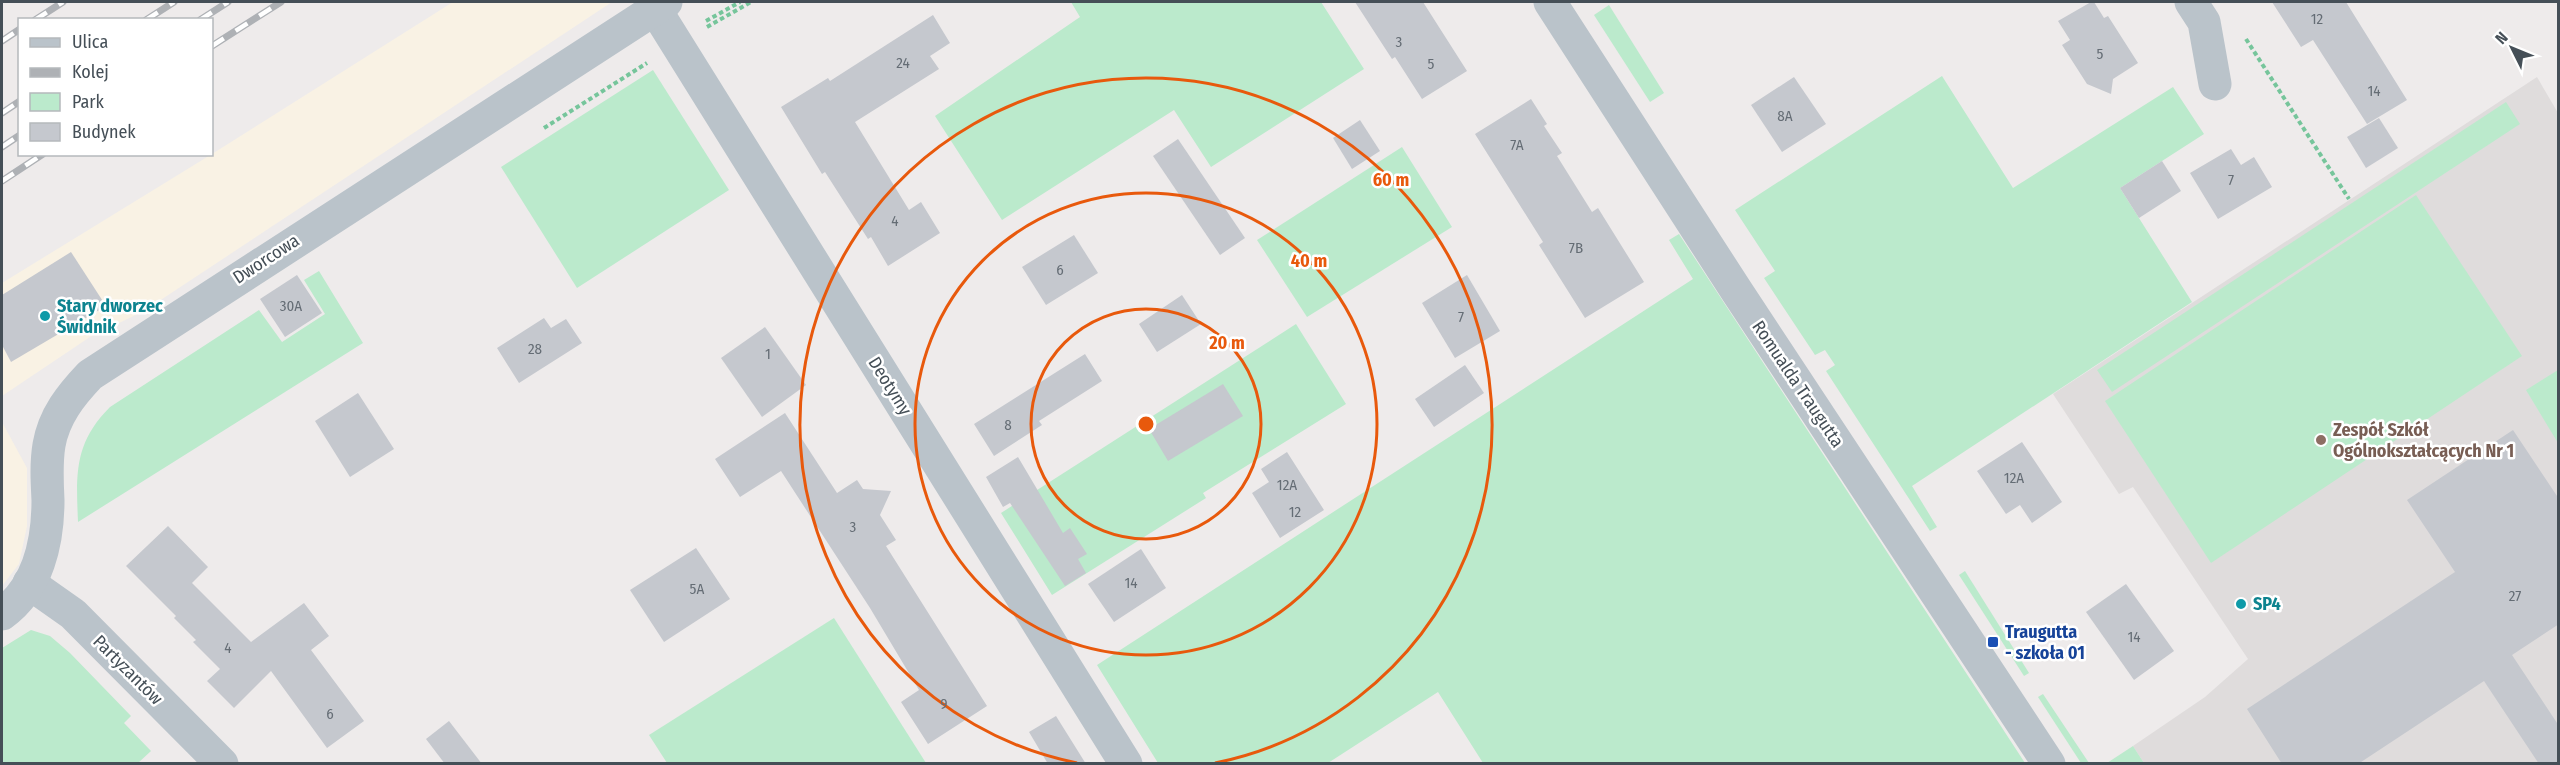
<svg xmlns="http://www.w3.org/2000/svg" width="2560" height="765" viewBox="0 0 2560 765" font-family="'Fira Sans Condensed',sans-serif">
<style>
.commercial{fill:#f9f2e4}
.education{fill:#dfdcdc}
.green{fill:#bbeacc}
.building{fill:#c5c8ce}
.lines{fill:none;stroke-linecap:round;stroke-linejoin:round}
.path{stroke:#76c59b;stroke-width:4;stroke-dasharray:4.5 3;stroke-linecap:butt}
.street{stroke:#bac3ca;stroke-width:33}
.rail-casing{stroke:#aeb1b5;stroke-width:7}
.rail{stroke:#fff;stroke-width:4.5;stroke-dasharray:14;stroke-linecap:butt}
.ring{fill:none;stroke:#e8590c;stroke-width:3}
.culture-dot{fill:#0f9aa8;stroke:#fff;stroke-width:2}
.education-dot{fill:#8d6e63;stroke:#fff;stroke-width:2}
.transit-dot{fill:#1a4fb4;stroke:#fff;stroke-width:2}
.labels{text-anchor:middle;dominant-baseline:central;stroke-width:5;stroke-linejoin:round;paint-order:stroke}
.number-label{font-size:15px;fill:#656d75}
.street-label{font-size:18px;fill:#454f57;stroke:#fff}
.culture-label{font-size:18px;font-weight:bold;fill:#0d838f;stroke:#fff;text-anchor:start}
.education-label{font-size:18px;font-weight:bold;fill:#785e54;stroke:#fff;text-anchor:start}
.transit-label{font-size:18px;font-weight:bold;fill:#164399;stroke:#fff;text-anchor:start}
.centre{fill:#e8590c;stroke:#fff;stroke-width:3}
.ring-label{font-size:18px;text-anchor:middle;font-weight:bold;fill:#e8590c;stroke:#fff;stroke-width:5;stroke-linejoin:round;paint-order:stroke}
</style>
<rect width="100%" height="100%" fill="#eeebeb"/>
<g class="commercial">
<polygon points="453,2 612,2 144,311 90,337 2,396 2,283 212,154"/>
<polygon points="2,422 27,468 27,526 19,564 2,586"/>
</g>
<polygon class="education" points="2537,77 2558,113 2558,763 2144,763 2133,746 2205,697 2248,659 2133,487 2119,494 2053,394"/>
<g class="green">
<polygon points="1071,2 1321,2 1364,69 1211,167 1174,110 1002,220 935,116 1080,17"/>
<polygon points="1609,5 1664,93 1650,102 1594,15"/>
<polygon points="653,70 729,190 577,288 501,167"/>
<polygon points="1942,76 2013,188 2173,87 2204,134 2120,188 2192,302 1912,486 1937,527 1930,531 1826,371 1835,365 1825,350 1815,355 1764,278 1775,271 1735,210"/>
<polygon points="2506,102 2520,124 2112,392 2097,370"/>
<polygon points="1402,147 1452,227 1307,317 1257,240"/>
<polygon points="2416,195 2522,356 2211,563 2105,401"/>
<polygon points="1679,234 2025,763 1483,763 1438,692 1328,763 1158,763 1097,665 1693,279 1669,240"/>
<path d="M319,271L363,343L78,522C76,474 74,443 110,407L259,310L282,342L325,314L304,280Z"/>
<polygon points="1296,324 1346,404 1203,493 1206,498 1052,595 1001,513"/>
<polygon points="2558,370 2558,443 2526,390"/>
<polygon points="1965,571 2029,673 2024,676 1959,575"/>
<polygon points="834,618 926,763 667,763 649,735"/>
<polygon points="31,630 50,636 70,653 131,716 124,723 151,751 138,763 2,763 2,648"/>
<polygon points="2043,694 2089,763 2081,763 2038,697"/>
<polygon points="2133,746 2144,763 2107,763"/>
</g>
<g class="building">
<polygon points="1355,2 1423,2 1467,71 1422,99 1395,57 1392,59"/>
<polygon points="2091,2 2094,2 2104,18 2108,16 2138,63 2113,79 2111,94 2087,84 2062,45 2070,40 2058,21"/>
<polygon points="2272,2 2346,2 2407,100 2367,124 2313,40 2301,47"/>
<polygon points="933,15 950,43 930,56 939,69 855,122 909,210 921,202 940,233 888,266 871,237 868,239 825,172 822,174 781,107 828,78 830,81"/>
<polygon points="1794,77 1826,124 1782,152 1751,105"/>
<polygon points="1531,99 1547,124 1544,126 1562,153 1557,156 1592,212 1598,208 1644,282 1585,318 1539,245 1543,242 1475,134"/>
<polygon points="2379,118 2398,148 2366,168 2347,137"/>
<polygon points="1360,120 1380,151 1352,169 1333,138"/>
<polygon points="1178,139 1245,238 1220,255 1153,156"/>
<polygon points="2231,149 2241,165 2254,157 2272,187 2218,219 2190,173"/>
<polygon points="2162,161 2181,191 2139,218 2120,188"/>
<polygon points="1074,235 1098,273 1046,305 1022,267"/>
<polygon points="71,252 106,306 11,362 2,345 2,295"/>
<polygon points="297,275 322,313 285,337 260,299"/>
<polygon points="1467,275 1500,331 1455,358 1422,303"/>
<polygon points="1182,295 1201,324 1157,352 1139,324"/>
<polygon points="544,318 551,328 566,319 582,343 519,383 497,348"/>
<polygon points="765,327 806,385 762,417 721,358"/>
<polygon points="1085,354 1102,381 1039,421 1042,425 994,456 974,424"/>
<polygon points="1465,365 1484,393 1434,427 1415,399"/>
<polygon points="1223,384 1243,416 1168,461 1149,429"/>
<polygon points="358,393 394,449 350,477 315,421"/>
<polygon points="785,413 837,493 857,480 863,489 891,491 880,515 896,540 886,546 987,706 928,744 901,702 919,690 870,608 781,471 740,497 715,459"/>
<polygon points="2513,430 2559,499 2559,624 2512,655 2559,726 2559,764 2539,764 2484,681 2358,764 2282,764 2247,709 2455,572 2407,500"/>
<polygon points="2022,442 2062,502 2032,523 2020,505 2006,514 1977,471"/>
<polygon points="1287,452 1324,510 1280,538 1252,493 1269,482 1261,469"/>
<polygon points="1018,457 1063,533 1070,528 1087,554 1078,559 1086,573 1065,586 1010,503 1003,507 986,477"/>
<polygon points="168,526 208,567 192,583 251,642 304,603 329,636 311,650 364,721 327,748 271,671 234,708 207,681 220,669 193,642 196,640 174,618 176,616 126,566"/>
<polygon points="696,548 730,599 664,642 630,590"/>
<polygon points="1141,549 1166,588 1114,622 1088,584"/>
<polygon points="2126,584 2174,651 2134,680 2086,612"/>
<polygon points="1056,716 1086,764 1048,764 1029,732"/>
<polygon points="449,721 482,764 445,764 426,739"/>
</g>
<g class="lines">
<g class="path">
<polyline points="706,21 740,2"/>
<polyline points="707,27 751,2"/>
<polyline points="2246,39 2349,199"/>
<polyline points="544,128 647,63"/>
</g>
<g class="street">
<polyline points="1550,2 1736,290 2049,764"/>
<polyline points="2191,2 2204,22 2215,84"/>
<polyline points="655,9 1126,764"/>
<polyline points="29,583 73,614 222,764"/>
<path d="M2,614C38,588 48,542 48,500C47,481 46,463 49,445C54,416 71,395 90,375L666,2"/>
</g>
<defs>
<g id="rail">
<polyline points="35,20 63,2"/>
<polyline points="146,20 174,2"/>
<polyline points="200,20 228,2"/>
<polyline points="2,41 20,29"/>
<polyline points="212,46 281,2"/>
<polyline points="2,113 20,101"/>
<polyline points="2,147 20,135"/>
<polyline points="2,181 43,154"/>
</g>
</defs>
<use href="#rail" class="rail-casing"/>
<use href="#rail" class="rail"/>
</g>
<g class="ring">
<circle cx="1146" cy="424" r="115"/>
<circle cx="1146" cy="424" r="231"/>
<path d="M1077 763A346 346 0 1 1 1215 763"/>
</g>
<g class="culture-dot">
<circle cx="45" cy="316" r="6"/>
<circle cx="2241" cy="604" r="6"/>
</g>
<circle class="education-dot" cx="2321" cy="440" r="6"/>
<rect class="transit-dot" x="1987" y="636" width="12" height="12" rx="3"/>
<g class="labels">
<g class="number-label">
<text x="2317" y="19">12</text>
<text x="1399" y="42">3</text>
<text x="2100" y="54">5</text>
<text x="903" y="63">24</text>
<text x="1431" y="64">5</text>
<text x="2374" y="91">14</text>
<text x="1785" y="116">8A</text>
<text x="1517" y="145">7A</text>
<text x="2231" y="180">7</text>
<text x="895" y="221">4</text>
<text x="1576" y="248">7B</text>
<text x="1060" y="270">6</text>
<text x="291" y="306">30A</text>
<text x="1461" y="317">7</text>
<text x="535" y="349">28</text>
<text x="768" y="354">1</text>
<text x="1008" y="425">8</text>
<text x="2014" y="478">12A</text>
<text x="1287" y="485">12A</text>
<text x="1295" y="512">12</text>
<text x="853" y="527">3</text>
<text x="1131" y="583">14</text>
<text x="697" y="589">5A</text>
<text x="2515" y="596">27</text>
<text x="2134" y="637">14</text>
<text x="228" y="648">4</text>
<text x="944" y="704">9</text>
<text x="330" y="714">6</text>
</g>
<g class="street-label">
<text transform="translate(266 259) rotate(-33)">Dworcowa</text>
<text transform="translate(1798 384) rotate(56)">Romualda Traugutta</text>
<text transform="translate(890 386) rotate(58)">Deotymy</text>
<text transform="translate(128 670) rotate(45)">Partyzantów</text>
</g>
<g class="culture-label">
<text x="57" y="306">Stary dworzec<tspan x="57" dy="21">Świdnik</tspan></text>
<text x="2253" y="604">SP4</text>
</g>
<g class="education-label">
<text x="2333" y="430">Zespół Szkół<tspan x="2333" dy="21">Ogólnokształcących Nr 1</tspan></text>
</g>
<g class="transit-label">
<text x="2005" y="632">Traugutta<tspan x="2005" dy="21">- szkoła 01</tspan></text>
</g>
</g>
<circle cx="1146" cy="424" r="9" class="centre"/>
<g class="ring-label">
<text x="1391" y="186">60 m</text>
<text x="1309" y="267">40 m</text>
<text x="1227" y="349">20 m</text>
</g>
<rect width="2560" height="765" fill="none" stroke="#454f57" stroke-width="6"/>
<rect x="18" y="18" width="195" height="138" fill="#ffffff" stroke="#b5b9bc" stroke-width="1.5"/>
<rect x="30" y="38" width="30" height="9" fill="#bac3ca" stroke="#b5b9bc" stroke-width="1.5"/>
<text x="72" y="48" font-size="18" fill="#454f57">Ulica</text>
<rect x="30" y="68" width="30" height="9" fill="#aeb1b5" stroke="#b5b9bc" stroke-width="1.5"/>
<text x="72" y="78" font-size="18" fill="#454f57">Kolej</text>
<rect x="30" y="93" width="30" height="18" fill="#bbeacc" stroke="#b5b9bc" stroke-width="1.5"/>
<text x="72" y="108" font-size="18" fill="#454f57">Park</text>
<rect x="30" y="123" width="30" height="18" fill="#c5c8ce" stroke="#b5b9bc" stroke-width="1.5"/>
<text x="72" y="138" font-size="18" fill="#454f57">Budynek</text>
<g transform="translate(2512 48) rotate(313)" stroke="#ffffff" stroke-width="4.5" paint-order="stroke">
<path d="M0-4.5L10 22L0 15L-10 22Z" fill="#454f57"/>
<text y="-9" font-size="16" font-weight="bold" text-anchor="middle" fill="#454f57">N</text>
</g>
</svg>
